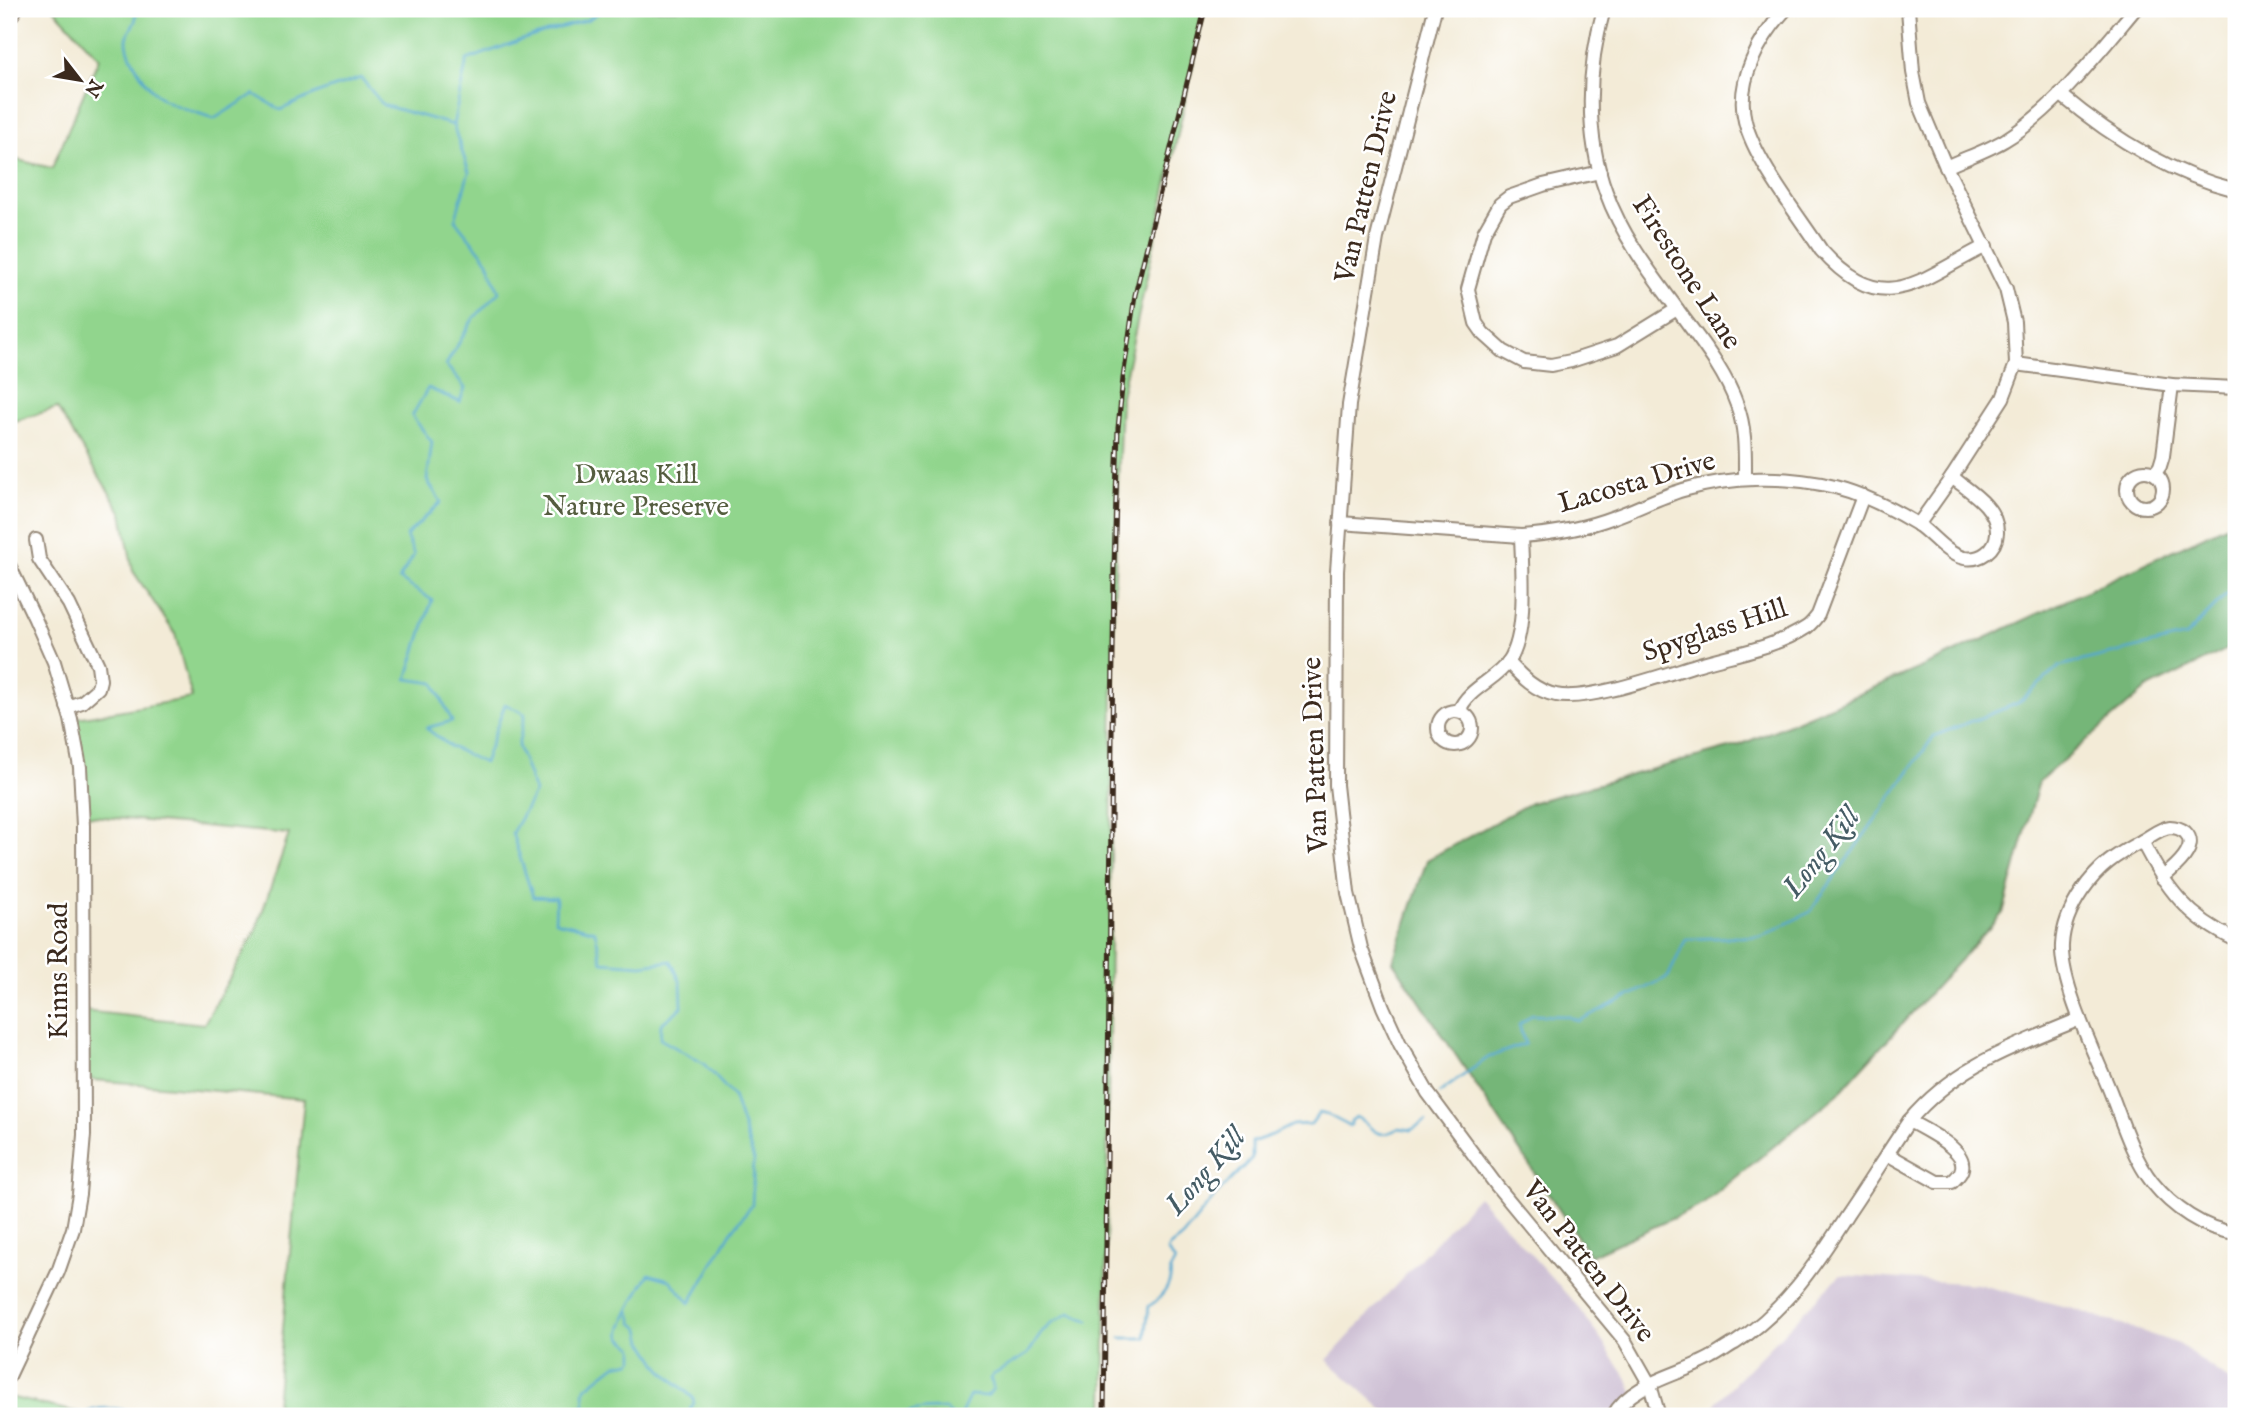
<svg xmlns="http://www.w3.org/2000/svg" width="2245" height="1425" viewBox="0 0 2245 1425" font-family="'IM FELL English',serif">
<style>
.industrial{fill:#ccbed3}
.green{fill:#91d58d;stroke:#668056;stroke-width:2}
.forest{fill:#74b678;stroke:#58704b;stroke-width:2}
.lines{fill:none;stroke-linecap:round;stroke-linejoin:round}
.stream{stroke:#54a8d0;stroke-width:2.5}
.minor-casing{stroke:#978a7a;stroke-width:16}
.minor{stroke:#fff;stroke-width:12}
.rail-casing{stroke:#3b2a1e;stroke-width:5}
.rail{stroke:#fff;stroke-width:2.5;stroke-dasharray:8;stroke-linecap:butt}
.labels{text-anchor:middle;dominant-baseline:central;stroke-width:5;stroke-linejoin:round;paint-order:stroke}
.street-label{font-size:28px;fill:#3b2a1e;stroke:#fff}
.park-label{font-size:28px;fill:#555d3f;stroke:#fff}
.water-label{font-size:30px;font-style:italic;fill:#455c65;stroke:#fff}
</style>
<rect width="100%" height="100%" fill="#fff"/>
<filter id="ink" filterUnits="userSpaceOnUse"><feTurbulence type="fractalNoise" baseFrequency=".0143" numOctaves="2"/><feDisplacementMap in="SourceGraphic" scale="14" xChannelSelector="R" yChannelSelector="G"/><feConvolveMatrix kernelMatrix="1 2 1 2 8 2 1 2 1" color-interpolation-filters="sRGB"/></filter>
<filter id="wash" filterUnits="userSpaceOnUse"><feTurbulence type="fractalNoise" baseFrequency=".00686" numOctaves="4" result="noise"/><feDisplacementMap in="SourceGraphic" scale="28" xChannelSelector="R" yChannelSelector="G"/><feGaussianBlur stdDeviation="1.57" result="paint"/><feColorMatrix in="noise" values="0 0 0 0 0 0 0 0 0 0 0 0 0 0 0 0 0 1.4 0 .05"/><feComposite in="paint" operator="in"/></filter>
<g filter="url(#wash)">
<rect width="100%" height="100%" fill="#f3ebd7"/>
<g class="industrial">
<polygon points="1478,1196 1580,1309 1628,1380 1642,1416 1390,1416 1327,1360"/>
<polygon points="1840,1275 1977,1284 2074,1309 2179,1344 2236,1385 2236,1416 1709,1416 1717,1401"/>
</g>
<g class="green">
<polygon points="54,9 1205,9 1121,396 1114,603 1104,1416 275,1416 304,1099 84,1079 84,1011 204,1024 256,930 289,834 82,815 71,719 192,698 175,634 133,571 122,513 57,408 9,423 9,158 52,168 99,58"/>
<polygon points="9,1397 94,1416 9,1416"/>
</g>
<polygon class="forest" points="2236,521 2236,645 2146,689 2039,781 2003,913 1838,1094 1702,1205 1590,1256 1393,961 1427,860 1530,803 1740,745 1943,658"/>
<g class="lines">
<g class="stream">
<path d="M135,9C139,25 129,26 127,39C126,55 149,91 163,99C177,108 198,112 214,119L254,94L280,110L318,93L361,78L383,105L453,125"/>
<polyline points="1439,1093 1489,1057 1525,1044 1519,1025 1532,1015 1567,1016 1578,1021 1668,977 1686,939 1762,936 1810,912 1934,736 2018,703 2060,666 2186,636 2236,585"/>
<polyline points="630,1311 633,1323 640,1329 643,1341 661,1369 693,1398 694,1403 690,1409 698,1416"/>
<path d="M1121,1338H1145L1149,1306C1161,1299 1173,1284 1170,1270L1175,1261L1167,1251L1169,1247L1182,1237L1216,1195L1252,1158V1142L1272,1135L1292,1125L1311,1124L1319,1113L1328,1115L1349,1126L1351,1125V1121L1356,1117C1375,1127 1374,1142 1399,1128L1411,1130L1426,1121"/>
<path d="M82,1416C100,1401 129,1411 150,1416"/>
<path d="M572,1416L585,1405L584,1392L587,1387L615,1365L631,1362L634,1359V1348C631,1345 624,1341 621,1336C617,1328 643,1283 649,1274L670,1280L690,1303L731,1232L752,1205L754,1160L733,1096L703,1063L660,1039L661,1024L682,1007L681,983L671,961L642,965L602,962L595,931L555,921L556,898L533,897L512,833L535,792L518,746L525,714L505,704L484,763L451,747L426,728L452,721L434,683L407,679L432,600L399,579L414,555L406,536L441,502L427,480L432,442L412,416L428,388L460,402L465,388L446,365L473,319L499,292L488,261L455,220L469,172L453,125L467,60L521,40L589,19L604,9"/>
<polyline points="717,1416 718,1416"/>
<path d="M901,1416C914,1409 930,1409 945,1409L953,1416"/>
<path d="M958,1416H960L970,1395L987,1396C993,1390 995,1387 990,1379L993,1375L1028,1354L1042,1332L1053,1322L1070,1313L1089,1321"/>
</g>
</g>
</g>
<g filter="url(#ink)">
<g class="lines">
<defs>
<g id="minor">
<polyline points="1435,9 1377,238 1349,405 1337,571 1336,785 1348,893 1361,948 1383,1007 1400,1044 1428,1093 1497,1186 1625,1341 1650,1385 1659,1416"/>
<path d="M1604,9C1587,67 1585,135 1606,192C1621,234 1649,271 1675,306C1697,337 1724,368 1737,405C1746,429 1745,454 1745,479"/>
<path d="M1786,9C1760,37 1735,81 1745,121C1754,159 1798,215 1821,250C1884,321 1919,279 1986,246"/>
<polyline points="1908,9 1913,72 1919,103 1946,167 2006,289 2014,322 2016,364 2003,398 1952,477 1918,525"/>
<polyline points="9,19 16,9"/>
<path d="M2060,94C2111,137 2171,174 2236,190"/>
<path d="M1946,167C1965,158 1987,151 2005,140C2054,110 2099,52 2135,9"/>
<polyline points="1600,172 1543,185 1509,197 1500,204 1484,232 1468,289 1476,323 1483,333 1503,351 1524,362 1551,365 1571,361 1617,346 1677,309"/>
<polyline points="2016,364 2172,385 2236,388"/>
<circle cx="2145" cy="489" r="18"/>
<polyline points="2155,473 2160,466 2163,456 2172,385"/>
<path d="M1340,523L1521,536C1551,534 1585,528 1614,517C1637,509 1659,497 1683,490C1732,476 1786,475 1835,487C1863,494 1892,509 1917,524C1932,534 1946,554 1964,558C1980,561 1996,550 1997,533C1998,507 1969,491 1952,477"/>
<polyline points="36,540 39,559 69,604 98,665 100,680 98,688 82,702 67,707"/>
<polyline points="9,565 35,619 54,662 71,719 80,767 83,826 84,1135 79,1194 73,1229 58,1272 9,1376"/>
<path d="M1508,662C1522,677 1535,691 1556,695C1587,702 1663,675 1696,665C1732,654 1775,648 1807,627C1811,624 1815,619 1818,615L1863,496"/>
<path d="M1459,711C1468,688 1496,680 1509,661C1528,633 1522,569 1521,536"/>
<circle cx="1455" cy="728" r="17"/>
<path d="M2142,841C2165,887 2188,918 2236,940"/>
<path d="M2162,878C2173,869 2201,847 2185,832C2181,829 2175,827 2170,827C2160,828 2151,836 2142,841C2116,855 2099,866 2082,891C2071,907 2063,925 2062,945C2060,983 2095,1054 2110,1091C2121,1119 2133,1158 2152,1182C2172,1207 2204,1230 2236,1233"/>
<path d="M1887,1154L1937,1182H1952C1958,1176 1964,1171 1962,1162C1959,1146 1923,1129 1909,1121"/>
<path d="M1613,1416C1631,1382 1681,1375 1712,1357C1720,1353 1727,1347 1735,1343C1785,1311 1816,1264 1847,1215C1868,1184 1888,1152 1909,1121C1956,1065 2015,1046 2080,1019"/>
</g>
</defs>
<use href="#minor" class="minor-casing"/>
<use href="#minor" class="minor"/>
<defs>
<polyline id="rail" points="1104,1416 1114,567 1118,428 1123,378 1135,295 1205,9"/>
</defs>
<use href="#rail" class="rail-casing"/>
<use href="#rail" class="rail"/>
</g>
</g>
<g class="labels">
<g class="street-label">
<text transform="translate(1367 187) rotate(-77)">Van Patten Drive</text>
<text transform="translate(1686 273) rotate(57)">Firestone Lane</text>
<text transform="translate(1637 483) rotate(-16)">Lacosta Drive</text>
<text transform="translate(1715 631) rotate(-18)">Spyglass Hill</text>
<text transform="translate(1316 755) rotate(-92)">Van Patten Drive</text>
<text transform="translate(59 971) rotate(-90)">Kinns Road</text>
<text transform="translate(1588 1262) rotate(52)">Van Patten Drive</text>
</g>
<g class="park-label">
<text x="636" y="475">Dwaas Kill<tspan x="636" dy="32">Nature Preserve</tspan></text>
</g>
<g class="water-label">
<text transform="translate(1822 853) rotate(-52)">Long Kill</text>
<text transform="translate(1206 1172) rotate(-49)">Long Kill</text>
</g>
</g>
<rect width="2245" height="1425" fill="none" stroke="#fff" stroke-width="35"/>
<g transform="translate(80 80) rotate(121)" stroke="#ffffff" stroke-width="5" paint-order="stroke">
<path d="M0-5L12 26L0 18L-12 26Z" fill="#3b2a1e"/>
<text y="-10" font-size="19" font-weight="bold" text-anchor="middle" fill="#3b2a1e">N</text>
</g>
</svg>
